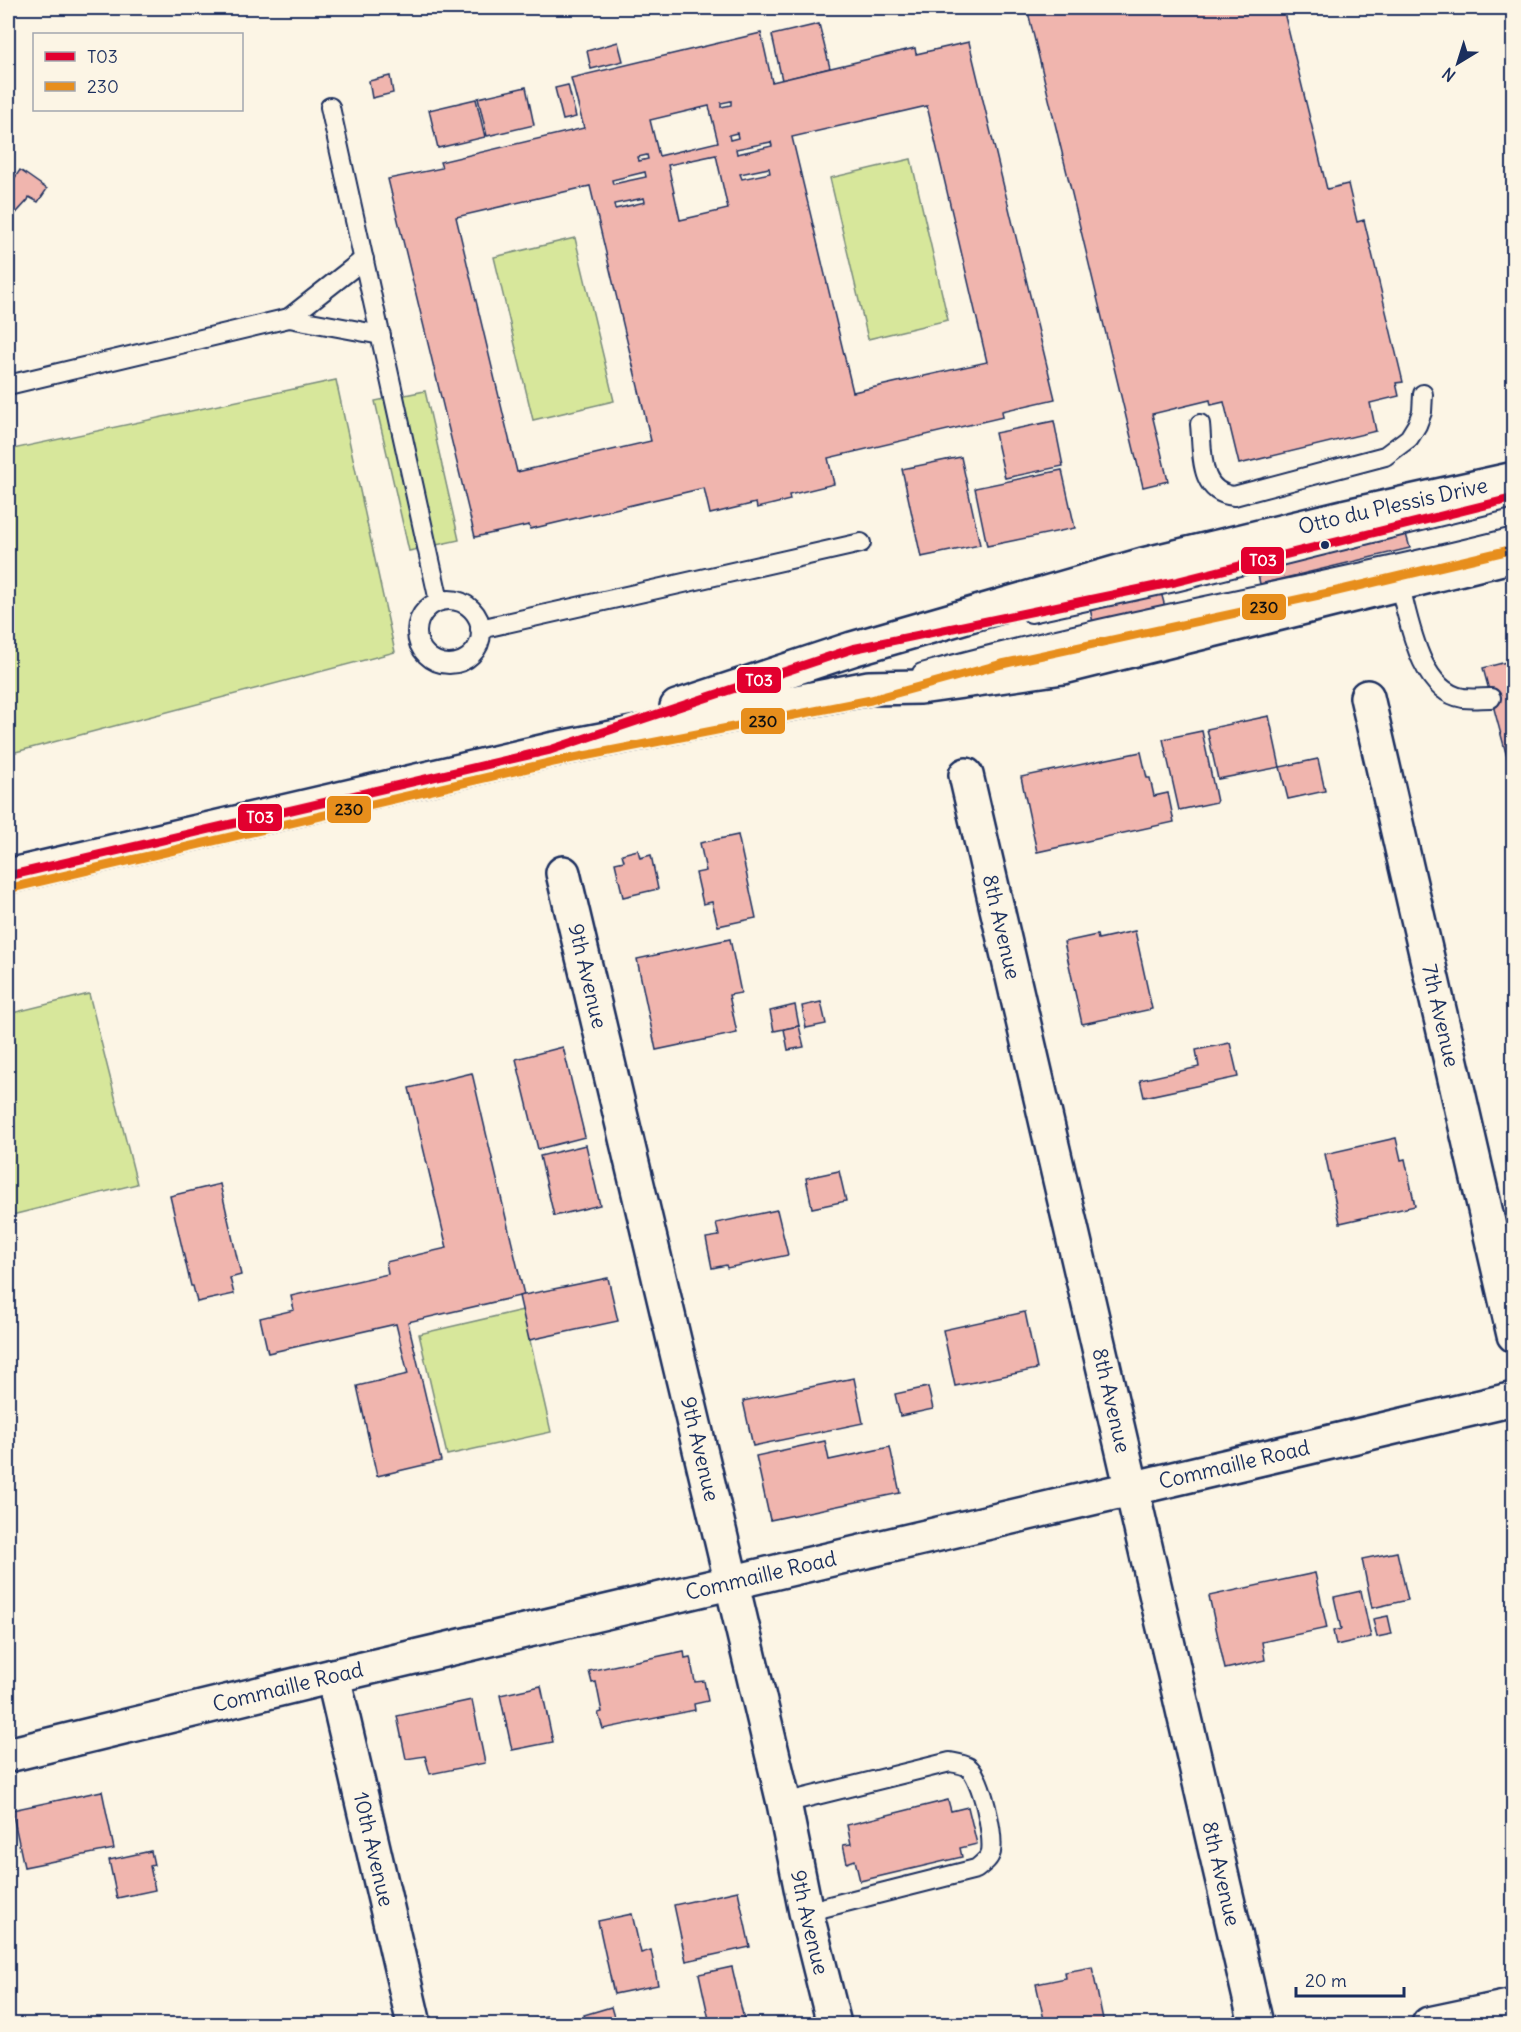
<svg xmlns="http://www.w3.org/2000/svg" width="1521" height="2032" font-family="Delius,sans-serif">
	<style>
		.green { fill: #d7e79b; stroke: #798b7c; stroke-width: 1.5 }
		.building { fill: #f0b5ae; stroke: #1b2f5e; stroke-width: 1.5; fill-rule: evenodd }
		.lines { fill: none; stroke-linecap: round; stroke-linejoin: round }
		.service-casing { stroke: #1b2f5e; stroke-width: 22 }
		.minor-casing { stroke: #1b2f5e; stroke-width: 38 }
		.primary-casing { stroke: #1b2f5e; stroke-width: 38 }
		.service { stroke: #fcf5e5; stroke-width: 18 }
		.minor { stroke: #fcf5e5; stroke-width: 33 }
		.primary { stroke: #fcf5e5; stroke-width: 33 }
		.bus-1-casing { stroke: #fcf5e5; stroke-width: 14 }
		.bus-2-casing { stroke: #fcf5e5; stroke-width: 14 }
		.bus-1 { stroke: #e2002f; stroke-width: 9 }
		.bus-2 { stroke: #e78e1c; stroke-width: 9 }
		.bus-dot { fill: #1b2f5e; stroke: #fcf5e5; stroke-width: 2 }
		.labels { text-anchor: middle; stroke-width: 4.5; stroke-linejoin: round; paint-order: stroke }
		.street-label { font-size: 21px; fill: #1b2f5e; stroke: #fcf5e5 }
		.line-badge { stroke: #fcf5e5; stroke-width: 2 }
		.badge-label { font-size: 16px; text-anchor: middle; font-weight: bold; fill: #fff }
		.pale-badge-label { font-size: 16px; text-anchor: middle; font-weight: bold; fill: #111 }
	</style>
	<rect width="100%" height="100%" fill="#fcf5e5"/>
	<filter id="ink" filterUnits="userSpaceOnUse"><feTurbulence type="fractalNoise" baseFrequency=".0167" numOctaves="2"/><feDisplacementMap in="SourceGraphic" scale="12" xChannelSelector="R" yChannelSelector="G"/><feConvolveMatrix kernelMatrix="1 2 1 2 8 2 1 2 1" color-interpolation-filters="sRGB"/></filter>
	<g filter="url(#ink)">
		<g class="green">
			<polygon points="911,159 948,320 868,339 830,178"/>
			<polygon points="575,238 614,401 533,420 494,257"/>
			<polygon points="336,380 395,652 8,754 8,450"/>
			<polygon points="425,391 459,540 409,551 375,401"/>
			<polygon points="89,994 137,1184 8,1216 8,1014"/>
			<polygon points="523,1310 551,1432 447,1455 419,1334"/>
		</g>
		<g class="building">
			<polygon points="1027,8 1283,8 1327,189 1348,184 1357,222 1364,220 1403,382 1396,383 1399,396 1370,403 1376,431 1239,464 1224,402 1211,405 1210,400 1152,414 1168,481 1143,487"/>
			<polygon points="819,24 830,68 782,80 772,35"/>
			<path d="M761 33 772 82 915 48 916 54 969 42 1055 399 1002 411 1003 417 828 458 834 484 789 495 790 500 757 508 756 503 710 514 704 488 530 529 529 525 475 537 388 179 442 168 440 162 584 128 571 78ZM731 101V105L721 107V103ZM709 106 718 142 659 156 650 120ZM927 106 987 362 853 392 792 137ZM737 133 738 138 730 140 729 135ZM771 142 772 146 737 154 736 149ZM647 155 648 159 639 161 638 157ZM716 155 728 209 680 220 668 165ZM769 168 770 173 742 179 740 174ZM645 172 646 177 613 184 612 180ZM590 186 651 441 517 472 456 217ZM644 198 645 202 615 209 614 204Z"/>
			<polygon points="618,42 623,61 591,69 587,51"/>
			<polygon points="390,76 393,93 372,98 369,81"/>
			<polygon points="568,85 576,117 563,120 555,88"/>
			<polygon points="526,87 534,125 487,136 478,98"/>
			<polygon points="476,99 485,137 438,148 429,110"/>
			<polygon points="20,170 47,189 38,202 29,197 28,200 8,222 8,179 12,182"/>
			<polygon points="1054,421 1063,466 1005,478 995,433"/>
			<polygon points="961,457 980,545 921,557 902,469"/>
			<polygon points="1062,470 1075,528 987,546 975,488"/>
			<polygon points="1406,534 1410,548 1260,584 1257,570"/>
			<polygon points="1161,592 1165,607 1093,623 1090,608"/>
			<polygon points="1514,660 1514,783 1483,668"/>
			<polygon points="1269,716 1280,767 1218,779 1207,729"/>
			<polygon points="1202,731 1217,802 1179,810 1163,739"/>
			<polygon points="1141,752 1147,778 1150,778 1154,796 1168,793 1174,822 1037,852 1021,777"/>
			<polygon points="1318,759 1325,791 1288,799 1280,767"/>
			<polygon points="738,835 756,918 718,926 712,902 703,904 696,873 706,871 700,843"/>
			<polygon points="638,850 640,858 651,855 658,889 623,897 615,863 624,861 622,854"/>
			<polygon points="1135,931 1152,1009 1082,1024 1064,942 1097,935 1098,939"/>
			<polygon points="730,939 741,993 729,995 737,1033 656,1050 637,959"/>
			<polygon points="821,1002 826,1024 806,1028 802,1006"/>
			<polygon points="795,1005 799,1026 774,1031 770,1011"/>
			<polygon points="799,1026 804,1047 788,1050 784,1029"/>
			<polygon points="1230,1043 1238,1077 1144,1097 1140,1080 1199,1067 1196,1050"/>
			<polygon points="563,1047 585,1137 538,1149 516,1059"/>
			<polygon points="472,1073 524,1295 408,1322 441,1461 377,1476 357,1386 408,1374 396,1324 268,1353 260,1318 294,1310 291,1296 388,1274 386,1262 447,1248 409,1088"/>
			<polygon points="1396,1138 1401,1160 1405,1159 1415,1206 1340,1223 1325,1154"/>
			<polygon points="586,1145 600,1205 554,1216 540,1156"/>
			<polygon points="839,1171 846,1201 812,1208 806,1178"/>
			<polygon points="220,1184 241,1275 230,1278 234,1294 197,1302 193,1286 191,1286 170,1196"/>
			<polygon points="777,1210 788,1255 727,1268 726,1265 712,1268 706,1238 719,1236 716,1223"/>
			<polygon points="608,1278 618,1321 529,1340 519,1296"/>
			<polygon points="1025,1312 1037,1369 955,1386 943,1330"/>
			<polygon points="854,1378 863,1423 753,1446 743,1401"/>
			<polygon points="928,1387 933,1409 900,1416 895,1394"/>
			<polygon points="825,1441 829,1460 890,1447 900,1493 770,1520 756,1456"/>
			<polygon points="1397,1552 1408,1600 1372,1608 1362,1559"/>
			<polygon points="1315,1573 1327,1628 1262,1642 1265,1660 1225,1669 1209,1596"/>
			<polygon points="1361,1591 1371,1637 1336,1645 1333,1631 1341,1629 1334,1597"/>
			<polygon points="1388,1616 1392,1634 1377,1637 1373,1619"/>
			<polygon points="684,1651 685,1658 690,1657 695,1682 704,1681 708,1701 694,1704 695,1710 603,1729 598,1713 602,1712 596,1682 592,1683 589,1671"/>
			<polygon points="541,1686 553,1742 512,1750 500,1695"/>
			<polygon points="472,1700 485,1763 430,1774 425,1756 406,1759 397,1716"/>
			<polygon points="102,1791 114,1849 24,1867 12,1810"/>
			<polygon points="948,1800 951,1811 968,1807 977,1844 960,1848 962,1857 860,1881 855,1860 847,1863 843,1845 851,1844 847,1825"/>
			<polygon points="151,1851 154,1865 150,1866 155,1890 117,1898 109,1860"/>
			<polygon points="738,1891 750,1947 686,1961 674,1905"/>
			<polygon points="632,1914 641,1953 651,1950 658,1985 614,1994 598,1921"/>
			<polygon points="732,1967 745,2024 710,2024 699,1974"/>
			<polygon points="1092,1967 1104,2024 1045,2024 1036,1984 1066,1978 1065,1972"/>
			<polygon points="611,2007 616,2024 587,2024 584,2015"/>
			<polygon points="547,2016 549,2024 513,2024"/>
		</g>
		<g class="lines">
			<g class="service-casing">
				<g id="service">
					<polyline points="330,107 439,601"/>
					<polyline points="364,259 289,318 381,335"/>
					<polyline points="8,385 289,318"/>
					<path d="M1200 424C1203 452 1198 493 1234 496L1385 456 1409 438 1417 425 1422 412 1423 394"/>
					<path d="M1399 583C1409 619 1419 691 1463 698 1472 699 1482 698 1491 698"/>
					<circle cx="449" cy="632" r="32"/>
					<polyline points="1031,613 1175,582 1514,498"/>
					<polyline points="480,629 861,543"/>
					<path d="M922 673C1117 619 1317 587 1514 537"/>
					<path d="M784 1803 950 1762C955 1763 963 1764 968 1767 982 1777 994 1835 991 1852 989 1860 982 1864 976 1869L806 1912"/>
				</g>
			</g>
			<g class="minor-casing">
				<g id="minor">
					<path id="s1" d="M1367 697 1514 1335"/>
					<path id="s2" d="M966 775 1256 2024"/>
					<path id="s3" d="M563 873 784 1803 806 1912 834 2024"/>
					<path id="s4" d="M333 1676 414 2024"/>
					<path id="s5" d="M8 1755 333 1676 1514 1399"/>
					<polyline points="1429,2024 1514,2006"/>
				</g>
			</g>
			<g class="primary-casing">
				<g id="primary">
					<path id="s6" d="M677 707 852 649 1143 565 1347 516 1514 479"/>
					<polyline points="8,876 550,750 869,688 920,687 1063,667 1514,555"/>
				</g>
			</g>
			<use href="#service" class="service"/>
			<use href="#minor" class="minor"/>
			<use href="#primary" class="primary"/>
			<g class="bus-1-casing">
				<polyline id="bus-1" points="8,876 550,750 852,649 1175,582 1514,498"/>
			</g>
			<g class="bus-2-casing">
				<polyline id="bus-2" points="11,888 553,762 871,700 1002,664 1333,592 1514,549"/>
			</g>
			<use href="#bus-1" class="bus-1"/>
			<use href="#bus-2" class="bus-2"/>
		</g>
	</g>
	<circle class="bus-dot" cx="1325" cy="545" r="5"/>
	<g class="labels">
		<g class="street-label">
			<text dy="7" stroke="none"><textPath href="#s6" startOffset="744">Otto du Plessis Drive</textPath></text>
			<text dy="7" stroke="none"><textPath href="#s2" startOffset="156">8th Avenue</textPath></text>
			<text dy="7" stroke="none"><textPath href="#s3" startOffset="106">9th Avenue</textPath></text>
			<text dy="7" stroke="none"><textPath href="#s1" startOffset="327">7th Avenue</textPath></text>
			<text dy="7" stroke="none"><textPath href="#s2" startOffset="642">8th Avenue</textPath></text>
			<text dy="7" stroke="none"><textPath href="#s3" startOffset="592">9th Avenue</textPath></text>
			<text dy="7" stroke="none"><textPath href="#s5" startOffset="1260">Commaille Road</textPath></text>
			<text dy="7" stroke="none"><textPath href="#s5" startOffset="774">Commaille Road</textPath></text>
			<text dy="7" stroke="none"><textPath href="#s5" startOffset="288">Commaille Road</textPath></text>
			<text dy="7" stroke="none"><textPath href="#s4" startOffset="178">10th Avenue</textPath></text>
			<text dy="7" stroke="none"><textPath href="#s2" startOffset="1128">8th Avenue</textPath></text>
			<text dy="7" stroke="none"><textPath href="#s3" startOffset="1078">9th Avenue</textPath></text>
		</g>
	</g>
	<g class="line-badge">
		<rect x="1240" y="546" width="45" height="29" rx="6" fill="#e2002f"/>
		<rect x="1241" y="593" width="46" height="28" rx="6" fill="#e78e1c"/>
		<rect x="736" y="666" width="46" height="28" rx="6" fill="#e2002f"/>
		<rect x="740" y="707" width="46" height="28" rx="6" fill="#e78e1c"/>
		<rect x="326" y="795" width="46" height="29" rx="6" fill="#e78e1c"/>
		<rect x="237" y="803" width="46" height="29" rx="6" fill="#e2002f"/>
	</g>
	<g class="badge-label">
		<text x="1263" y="566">T03</text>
		<text x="759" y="686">T03</text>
		<text x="260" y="823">T03</text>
	</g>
	<g class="pale-badge-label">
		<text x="1264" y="613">230</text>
		<text x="763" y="727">230</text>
		<text x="349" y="815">230</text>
	</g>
	<rect width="1521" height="2032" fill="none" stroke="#fcf5e5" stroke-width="30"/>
	<rect x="15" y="15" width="1491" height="2002" fill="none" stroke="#1b2f5e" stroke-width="2" filter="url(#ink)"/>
	<rect x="33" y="33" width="210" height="78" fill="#fcf5e5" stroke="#a2a6af" stroke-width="1.5"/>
	<rect x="45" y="52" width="30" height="9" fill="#e2002f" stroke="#a2a6af" stroke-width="1.5"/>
	<text x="87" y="63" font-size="18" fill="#1b2f5e">T03</text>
	<rect x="45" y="82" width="30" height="9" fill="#e78e1c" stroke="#a2a6af" stroke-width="1.5"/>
	<text x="87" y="93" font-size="18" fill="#1b2f5e">230</text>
	<g transform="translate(1458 63) rotate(218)" stroke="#fcf5e5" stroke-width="4.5" paint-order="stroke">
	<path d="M0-4.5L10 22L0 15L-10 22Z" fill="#1b2f5e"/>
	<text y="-9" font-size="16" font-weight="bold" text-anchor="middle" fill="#1b2f5e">N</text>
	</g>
	<path d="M1296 1987v9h108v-9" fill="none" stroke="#1b2f5e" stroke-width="3"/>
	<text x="1305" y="1987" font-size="18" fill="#1b2f5e" stroke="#fcf5e5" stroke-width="4.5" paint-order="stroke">20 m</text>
</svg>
